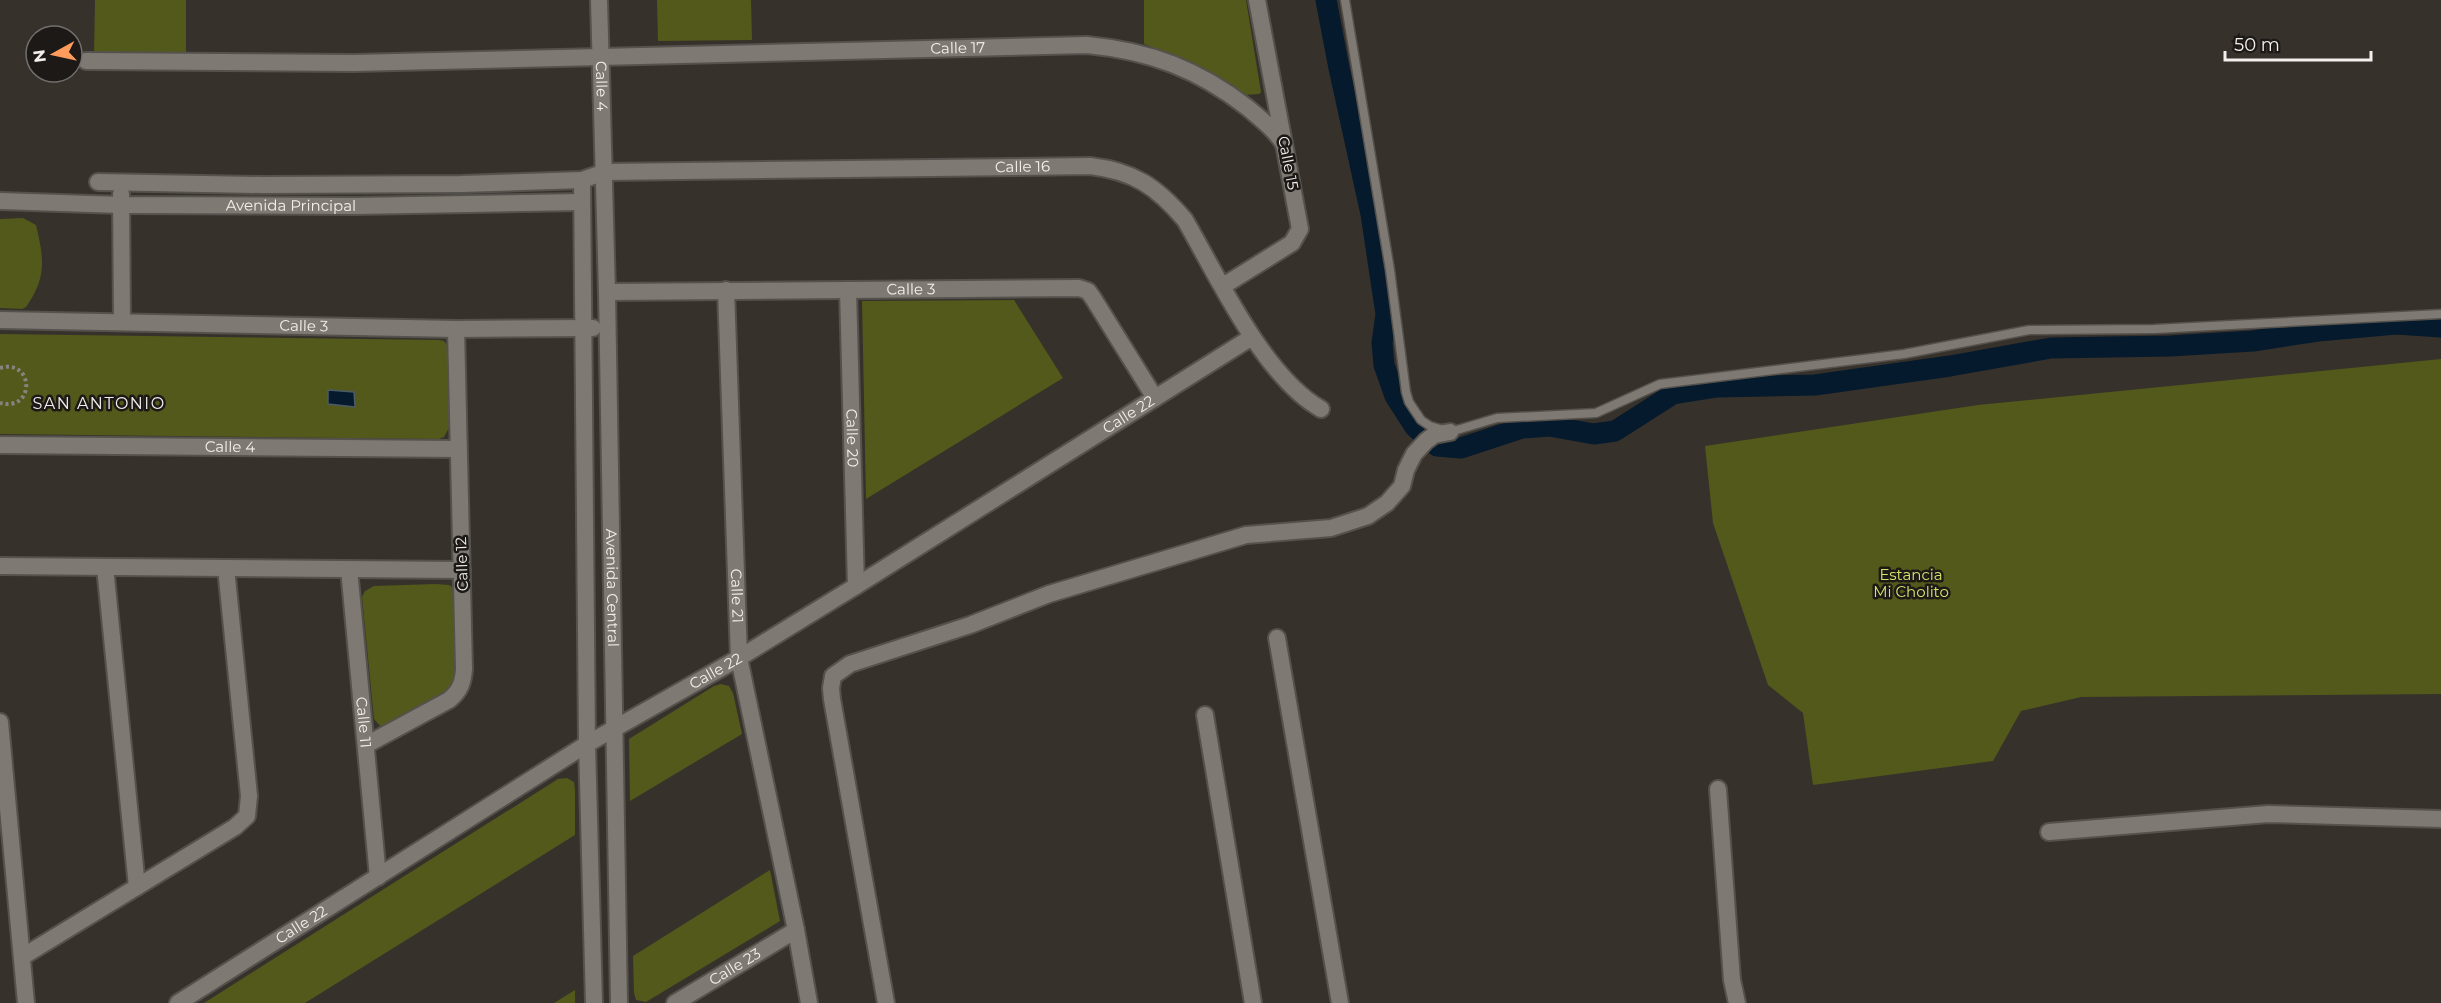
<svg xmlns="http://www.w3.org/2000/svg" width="2441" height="1003" font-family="Montserrat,sans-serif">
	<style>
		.green { fill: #52591a }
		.water { fill: #051a2c; stroke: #4c5a66; stroke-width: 1.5 }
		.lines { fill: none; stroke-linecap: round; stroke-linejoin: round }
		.canal { stroke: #051a2c; stroke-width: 21 }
		.lane-casing { stroke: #55514c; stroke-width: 11 }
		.street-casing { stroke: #55514c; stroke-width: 20 }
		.path { stroke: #89837f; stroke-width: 4; stroke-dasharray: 3 3; stroke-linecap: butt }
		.lane { stroke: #7f7973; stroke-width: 8 }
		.street { stroke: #7f7973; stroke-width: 16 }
		.labels { text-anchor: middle; stroke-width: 5; stroke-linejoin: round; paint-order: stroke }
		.street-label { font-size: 15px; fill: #f3efec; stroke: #1c1917 }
		.park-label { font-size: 15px; fill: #d5e36d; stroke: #1c1917 }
		.neighbourhood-label { font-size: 16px; letter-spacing: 1.5px; fill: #f3efec; stroke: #1c1917 }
	</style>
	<rect width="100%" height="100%" fill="#37312c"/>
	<g class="green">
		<polygon points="95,0 186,0 186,52 94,53"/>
		<polygon points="657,0 751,0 752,40 658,41"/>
		<polygon points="1144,0 1246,0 1261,92 1259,94 1244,95 1191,62 1144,44"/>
		<path d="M23 218 36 225C44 259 47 277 26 307L22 309 0 308V219Z"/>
		<polygon points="1014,300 1063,378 866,499 862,301"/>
		<polygon points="0,334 439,340 444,341 448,347 449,428 444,437 439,439 0,434"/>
		<polygon points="2441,359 2441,694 2081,697 2021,711 1993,761 1813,785 1803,713 1768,685 1713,523 1705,446 1978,405"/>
		<polygon points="436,584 449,585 455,589 459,678 454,689 382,728 374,719 362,597 365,591 374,586"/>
		<polygon points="721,684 729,686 733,693 742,734 630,801 629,739 714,686"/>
		<polygon points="567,778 574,782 575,790 575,835 305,1003 204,1003 558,779"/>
		<polygon points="770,870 780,921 646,1002 636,1000 634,993 633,956"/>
		<polygon points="575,990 575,1003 554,1003"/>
	</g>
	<polygon class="water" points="328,390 354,392 355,407 328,404"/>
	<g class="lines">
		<polyline class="canal" points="1326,0 1339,68 1371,214 1386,314 1382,343 1384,365 1395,396 1415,427 1437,446 1461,448 1522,428 1549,426 1594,434 1615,431 1673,394 1717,387 1815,385 1950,366 2051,348 2170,346 2253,341 2318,331 2396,324 2441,327"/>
		<g class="lane-casing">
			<polyline id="lane" points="1345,0 1390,270 1406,392 1409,402 1421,420 1430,426 1450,432 1497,418 1596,413 1660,384 1904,354 2029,330 2154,329 2441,314"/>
		</g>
		<g class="street-casing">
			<g id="street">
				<path id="s1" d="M599 0 607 292 619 1003"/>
				<path id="s2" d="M86 61 354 63 1087 45C1150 51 1198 69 1248 108 1262 120 1274 129 1284 144"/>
				<polyline points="582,180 587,744 594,1003"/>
				<path id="s3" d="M98 182 261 185 461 184 582 180 605 172 1090 166C1134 171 1157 187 1185 220 1218 277 1264 377 1321 409"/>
				<polyline points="121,194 122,322"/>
				<path id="s4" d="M0 201 121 205 355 206 582 202"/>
				<polyline points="1223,286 1292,243 1300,229 1257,0"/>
				<path id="s5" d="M726 290 739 658 796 930 809 1003"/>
				<path id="s6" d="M848 290 856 586"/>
				<path id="s7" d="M607 292 1079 288 1088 291 1093 298 1155 398"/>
				<path id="s8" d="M0 320 456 329 593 328"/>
				<path id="s9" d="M0 445 458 449"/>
				<polyline points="0,566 462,570"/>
				<polyline points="105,567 137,887"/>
				<path id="s10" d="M349 569 378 877"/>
				<polyline points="1277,638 1340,1003"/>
				<polyline points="1205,715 1253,1003"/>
				<polyline points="0,722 26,1003"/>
				<path d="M366 745 449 700C460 691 463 683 464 669L456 329"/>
				<polyline points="1718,789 1732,980 1737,1003"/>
				<polyline points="2049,832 2268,814 2441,819"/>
				<polyline points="22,957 235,827 247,816 249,796 226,568"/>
				<path id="s11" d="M178 1003 587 744 739 658 856 586 1252 337"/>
				<path id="s12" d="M675 1003 796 930"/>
				<polyline points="886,1003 832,699 831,688 833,676 850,664 970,625 1049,594 1246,535 1331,528 1368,516 1387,503 1402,486 1406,470 1414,454 1426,441 1434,435 1450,432"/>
			</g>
		</g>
		<path class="path" d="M0 368C34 358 36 412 0 403"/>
		<use href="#lane" class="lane"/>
		<use href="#street" class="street"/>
	</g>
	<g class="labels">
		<g class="street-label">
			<text dy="5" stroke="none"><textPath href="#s2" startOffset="872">Calle 17</textPath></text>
			<text dy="5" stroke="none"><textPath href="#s1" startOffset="86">Calle 4</textPath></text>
			<text transform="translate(1288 163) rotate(79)" y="5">Calle 15</text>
			<text dy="5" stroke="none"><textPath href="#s3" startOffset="926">Calle 16</textPath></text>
			<text dy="5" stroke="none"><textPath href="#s4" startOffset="291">Avenida Principal</textPath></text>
			<text dy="5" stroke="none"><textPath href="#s7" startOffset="304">Calle 3</textPath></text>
			<text dy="5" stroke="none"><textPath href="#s8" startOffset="304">Calle 3</textPath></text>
			<text dy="5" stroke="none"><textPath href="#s11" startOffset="1118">Calle 22</textPath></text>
			<text dy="5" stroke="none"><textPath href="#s6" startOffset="148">Calle 20</textPath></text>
			<text dy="5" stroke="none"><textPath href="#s9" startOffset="230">Calle 4</textPath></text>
			<text transform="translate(462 564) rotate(-92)" y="5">Calle 12</text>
			<text dy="5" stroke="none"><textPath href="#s1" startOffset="588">Avenida Central</textPath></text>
			<text dy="5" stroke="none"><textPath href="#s5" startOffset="306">Calle 21</textPath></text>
			<text dy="5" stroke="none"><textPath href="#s11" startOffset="632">Calle 22</textPath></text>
			<text dy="5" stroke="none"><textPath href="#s10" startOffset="154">Calle 11</textPath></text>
			<text dy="5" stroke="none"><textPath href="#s11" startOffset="146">Calle 22</textPath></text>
			<text dy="5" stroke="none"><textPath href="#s12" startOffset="70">Calle 23</textPath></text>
		</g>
		<g class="park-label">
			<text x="1911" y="580">Estancia<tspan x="1911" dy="17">Mi Cholito</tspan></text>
		</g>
		<g class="neighbourhood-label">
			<text x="99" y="409">SAN ANTONIO</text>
		</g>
	</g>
	<g transform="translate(54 54) rotate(262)"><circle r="28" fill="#1c1917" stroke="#726f6c" stroke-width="1.5"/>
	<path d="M0-4.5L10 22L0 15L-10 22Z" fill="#ff9b5b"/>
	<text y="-9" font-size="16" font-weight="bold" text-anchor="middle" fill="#f3efec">N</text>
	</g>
	<path d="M2225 51v9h146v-9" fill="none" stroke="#f3efec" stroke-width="3"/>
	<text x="2234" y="51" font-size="18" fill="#f3efec" stroke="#1c1917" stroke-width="4.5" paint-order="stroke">50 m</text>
</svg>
